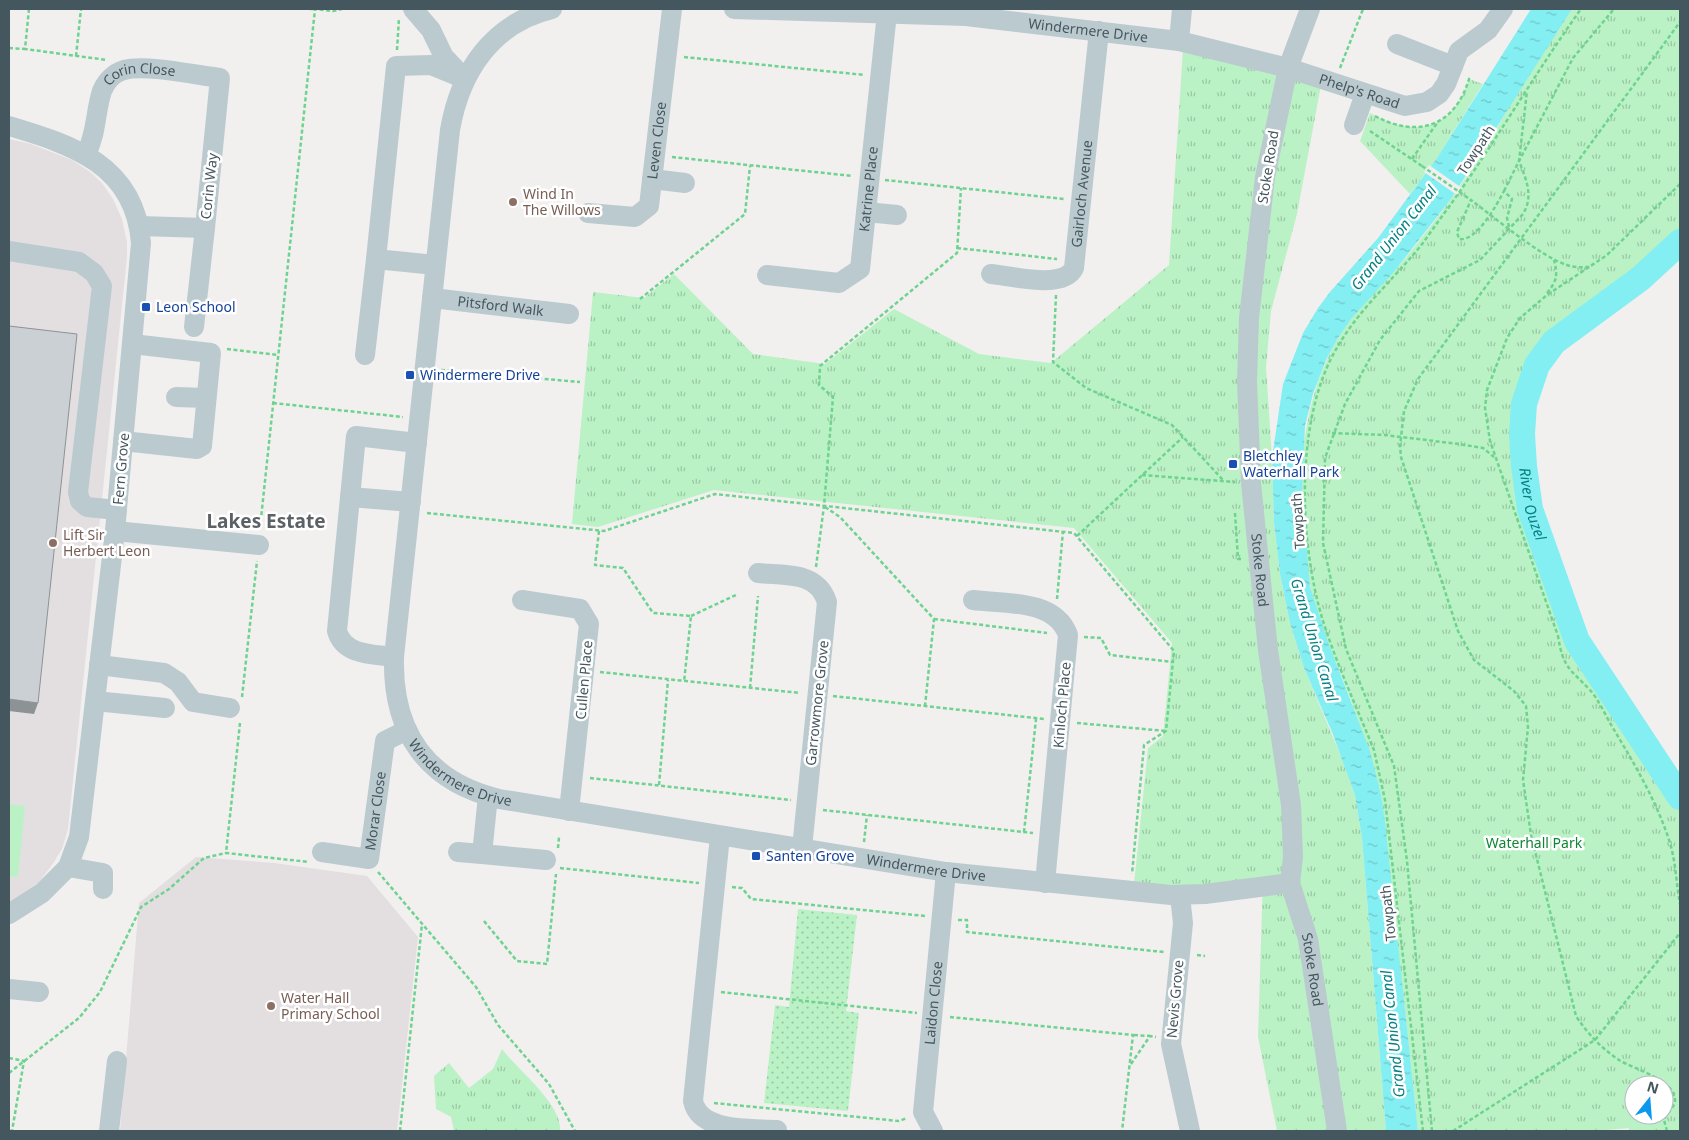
<svg xmlns="http://www.w3.org/2000/svg" width="1689" height="1140" font-family="'Noto Sans',sans-serif">
	<style>
		.education { fill: #e3dfe1 }
		.grass { fill: url(#grass-dots) }
		.park { fill: url(#park-tufts); fill-rule: evenodd }
		.pitch { fill: #baf2c5 }
		.water { fill: url(#water-ripples) }
		.pier { fill: #f2efef }
		.lines { fill: none; stroke-linecap: round; stroke-linejoin: round }
		.river { stroke: #84eff2; stroke-width: 26 }
		.path { stroke: #6fd390; stroke-width: 2.5; stroke-dasharray: 4 2.5; stroke-linecap: butt }
		.minor { stroke: #bbcacf; stroke-width: 20 }
		.path-bridge { stroke: #6fd390; stroke-width: 2.5; stroke-dasharray: 4 2.5; stroke-linecap: butt }
		.shaded-wall { fill: #8d9294 }
		.building { fill: #cad0d4; stroke: #8d9294 }
		.education-dot { fill: #8d6e63; stroke: #fff; stroke-width: 2 }
		.transit-dot { fill: #1a4fb4; stroke: #fff; stroke-width: 2 }
		.labels { text-anchor: middle; stroke-width: 5; stroke-linejoin: round; paint-order: stroke }
		.street-label { font-size: 14px; fill: #45575e; stroke: #fff }
		.education-label { font-size: 14px; fill: #785e54; stroke: #fff; text-anchor: start }
		.transit-label { font-size: 14px; fill: #164399; stroke: #fff; text-anchor: start }
		.park-label { font-size: 14px; fill: #108535; stroke: #fff }
		.water-label { font-size: 15px; font-style: italic; fill: #068083; stroke: #fff }
		.district-label { font-size: 19px; font-weight: bold; fill: #5b6164; stroke: #fff }
	</style>
	<defs>
		<pattern id="grass-dots" width="8" height="8" patternUnits="userSpaceOnUse" patternTransform="scale(1.25)"><rect width="8" height="8" fill="#baf2c5"/><path d="M2 2h.1M6 6h.1" fill="none" stroke="#99c7a3" stroke-width="1.8" stroke-linecap="round"/></pattern>
		<pattern id="park-tufts" width="24" height="20" patternUnits="userSpaceOnUse" patternTransform="scale(1.25)"><rect width="24" height="20" fill="#baf2c5"/><path d="M3 7l-1-3M5 7V3M7 7l1-3M15 17l-1-3M17 17v-4M19 17l1-3" fill="none" stroke="#99c7a3"/></pattern>
		<pattern id="water-ripples" width="26" height="14" patternUnits="userSpaceOnUse" patternTransform="scale(1.25)"><rect width="26" height="14" fill="#84eff2"/><path d="M2 4q2-2 4 0t4 0M15 11q2-2 4 0t4 0" fill="none" stroke="#6ec4c7"/></pattern>
	</defs>
	<rect width="100%" height="100%" fill="#f2efef"/>
	<g class="education">
		<polygon points="9,139 31,144 72,160 90,172 102,183 113,199 122,219 127,242 127,257 68,829 62,849 52,865 39,882 18,900 9,904"/>
		<polygon points="196,857 274,863 367,876 418,937 397,1131 120,1131 139,903"/>
	</g>
	<polygon class="grass" points="798,909 857,915 846,1011 859,1013 848,1111 764,1103 775,1005 789,1007"/>
	<g class="park">
		<path d="M1572 9H1680V242L1641 278 1554 342 1537 365 1524 404 1522 434 1524 466 1530 509 1577 641 1680 797V1131H1629V1128L1596 1131H1418L1381 794C1370 754 1357 715 1342 677 1330 647 1315 616 1310 585 1295 496 1295 398 1349 321 1361 305 1377 291 1391 275 1412 251 1432 225 1451 199 1495 138 1528 69 1572 9ZM1634 1085H1664V1115H1634Z"/>
		<polygon points="1183,49 1321,85 1297,214 1271,311 1266,367 1272,458 1274,523 1280,574 1290,623 1304,668 1343,761 1355,795 1362,838 1386,1131 1277,1131 1258,1037 1263,877 1195,886 1134,884 1148,748 1163,736 1172,643 1074,528 714,490 598,527 572,524 593,292 644,298 674,274 753,354 825,364 894,309 979,354 1051,363 1169,265"/>
		<path d="M1469 79 1483 84 1437 158 1410 194 1360 141 1370 113C1416 138 1452 131 1469 79Z"/>
		<path d="M502 1049C518 1070 563 1105 560 1131H454L451 1117 436 1109 434 1076 449 1063 469 1088 493 1069Z"/>
	</g>
	<polygon class="pitch" points="9,804 25,806 18,877 9,876"/>
	<polygon class="water" points="1531,9 1572,9 1451,199 1393,273 1351,319 1338,338 1326,360 1313,394 1305,426 1302,493 1310,587 1328,642 1370,751 1381,794 1385,822 1418,1131 1386,1131 1362,838 1355,795 1332,732 1304,668 1290,623 1280,574 1274,523 1272,458 1283,384 1303,333 1318,308 1330,292 1378,238 1437,158"/>
	<polygon class="pier" points="1429,165 1462,188 1457,195 1424,172"/>
	<g class="lines">
		<path class="river" id="s1" d="M1680 242 1641 278 1554 342 1537 365 1524 404 1522 434 1524 466 1530 509 1577 641 1680 797"/>
		<g class="path">
			<polyline points="29,9 25,49 107,60"/>
			<polyline points="310,9 315,9"/>
			<polyline points="9,48 25,49"/>
			<polyline points="397,50 399,18"/>
			<polyline points="76,56 81,9"/>
			<polyline points="684,57 865,75"/>
			<polyline points="1340,68 1363,9"/>
			<path d="M1375 116C1418 139 1455 126 1469 79L1466 78"/>
			<polyline points="1370,131 1422,166"/>
			<polyline points="672,157 853,176"/>
			<polyline points="1412,159 1437,123"/>
			<polyline points="885,180 1064,199"/>
			<path d="M1680 184 1607 255 1547 295 1520 318 1507 338 1487 390 1485 408 1490 441 1558 636C1563 668 1570 669 1590 690 1598 699 1604 712 1610 723 1632 760 1657 801 1670 843 1676 863 1676 883 1680 904"/>
			<polyline points="1504,191 1519,161 1527,91"/>
			<path d="M1509 227 1507 218 1512 199 1504 191C1497 204 1477 242 1459 239L1457 232 1471 200C1494 217 1541 257 1567 265 1575 268 1582 267 1590 267"/>
			<polyline points="957,248 1057,259"/>
			<path d="M1547 293C1557 281 1558 275 1554 260"/>
			<polyline points="1056,295 1053,362 1086,388 1172,425 1223,480"/>
			<polyline points="640,299 745,214 750,166"/>
			<polyline points="227,349 278,355"/>
			<polyline points="441,370 580,382"/>
			<polyline points="273,403 403,417"/>
			<polyline points="1332,433 1385,435 1459,444 1483,448 1494,457"/>
			<polyline points="1142,475 1235,482"/>
			<polyline points="825,507 840,517 934,619 925,706"/>
			<polyline points="427,513 604,531 715,494 1074,533 1174,651 1166,731 1144,745 1132,874"/>
			<polyline points="1235,513 1238,559 1241,559"/>
			<polyline points="260,528 315,9 333,11 342,9"/>
			<polyline points="599,531 595,565 623,568 653,613 691,616 684,682"/>
			<polyline points="1077,536 1183,437"/>
			<polyline points="816,567 824,506 833,397 819,385 820,366 957,253 961,188"/>
			<polyline points="1057,599 1063,531"/>
			<polyline points="691,616 738,594"/>
			<polyline points="934,619 1047,633"/>
			<polyline points="1084,637 1101,638 1110,655 1173,662"/>
			<polyline points="600,672 800,693"/>
			<polyline points="750,688 758,596"/>
			<polyline points="833,696 1044,719"/>
			<polyline points="242,697 257,561"/>
			<polyline points="240,723 226,853 309,862"/>
			<polyline points="1077,723 1166,731"/>
			<polyline points="590,778 791,800"/>
			<polyline points="659,785 668,680"/>
			<polyline points="823,810 1033,833"/>
			<polyline points="1024,832 1036,719"/>
			<polyline points="864,842 867,815"/>
			<polyline points="558,848 559,837"/>
			<polyline points="560,868 699,883"/>
			<polyline points="378,872 476,987 498,1025 549,1084 575,1131"/>
			<polyline points="732,887 742,888 751,899 925,916"/>
			<polyline points="958,920 967,920 967,932 1164,952"/>
			<polyline points="484,921 517,961 547,964 556,874"/>
			<polyline points="1197,955 1205,956"/>
			<polyline points="721,992 917,1013"/>
			<polyline points="950,1017 1133,1035 1122,1131"/>
			<polyline points="1134,1035 1150,1036"/>
			<polyline points="9,1058 24,1061 12,1131 9,1131"/>
			<polyline points="1131,1064 1150,1036 1156,1037"/>
			<polyline points="9,1073 79,1018 100,992 141,907 169,889 204,858 226,853"/>
			<polyline points="714,1103 899,1121 907,1118"/>
			<polyline points="400,1131 422,924"/>
			<path d="M1423 1131 1385 800 1374 750C1357 708 1337 665 1323 621 1299 543 1294 418 1338 346 1357 313 1388 284 1413 255 1424 243 1433 228 1443 215 1492 148 1533 76 1581 9"/>
			<path d="M1432 1131 1407 861 1394 766 1346 649 1323 543 1325 458 1345 404 1380 340 1419 291 1480 260 1523 214C1534 196 1526 179 1519 161L1573 58 1614 9"/>
			<polyline points="1453,1131 1595,1040 1680,933"/>
			<path d="M1667 1131 1664 1120C1666 1113 1675 1108 1675 1100 1674 1079 1633 1069 1619 1060 1601 1048 1587 1033 1576 1016L1531 835 1523 780 1528 727 1526 706 1514 691 1474 660 1458 631 1401 457 1400 446 1404 411 1418 379 1680 22"/>
		</g>
		<g class="minor">
			<polyline points="413,9 431,30 444,57 465,79 431,65 396,66 376,259 435,265"/>
			<path id="s2" d="M552 9C492 23 460 72 450 130L394 657C392 731 425 781 499 799L946 872 1171 895 1205 894 1290 883"/>
			<path id="s3" d="M734 9 966 16 1179 41 1288 68 1405 106 1427 102 1439 94 1446 84 1459 51 1488 30 1503 9"/>
			<path id="s4" d="M1310 9 1288 68 1265 177 1249 318 1247 381 1251 483 1268 650 1291 805 1293 857 1290 883 1308 939 1337 1131"/>
			<polyline points="1179,41 1182,9"/>
			<polyline points="1397,44 1453,66"/>
			<polyline points="1354,125 1365,94"/>
			<path d="M9 126C73 145 135 165 141 243L115 531 79 837 68 867 42 893 9 914"/>
			<path id="s5" d="M86 154C97 133 95 112 102 91 106 81 114 73 124 70 146 64 195 75 220 78L205 228 139 226"/>
			<polyline points="652,179 685,183"/>
			<polyline points="866,212 897,215"/>
			<path id="s6" d="M588 213 635 217 649 206 672 9"/>
			<polyline points="9,251 79,262 94,273 102,286 78,492 80,501 87,507 117,510"/>
			<path id="s7" d="M991 274C1012 276 1063 290 1074 268L1099 31"/>
			<path id="s8" d="M767 275 839 283 860 269 887 13"/>
			<path id="s9" d="M432 298 569 314"/>
			<polyline points="194,327 205,228"/>
			<polyline points="365,355 376,259"/>
			<polyline points="176,397 206,398"/>
			<polyline points="123,441 197,449 202,446 211,353 132,344"/>
			<polyline points="350,497 411,502"/>
			<polyline points="115,531 259,545"/>
			<path d="M758 573C786 576 817 571 827 602L802 848"/>
			<polyline points="522,600 580,609 589,624 569,811"/>
			<path d="M973 600C1005 604 1055 599 1068 635L1045 883"/>
			<path d="M394 657C374 654 344 656 337 631L356 436 417 443"/>
			<polyline points="99,665 164,673 178,682 193,702 230,708"/>
			<polyline points="95,701 165,708"/>
			<polyline points="488,796 482,854 546,860"/>
			<path d="M720 836 693 1101C700 1133 751 1128 777 1130"/>
			<path id="s10" d="M322 852 369 859 385 741 407 730"/>
			<polyline points="458,852 482,854"/>
			<polyline points="68,867 103,873 103,889"/>
			<polyline points="1180,896 1183,923 1171,1044 1190,1131"/>
			<polyline points="9,989 39,992"/>
			<polyline points="109,1131 117,1061"/>
			<path id="s11" d="M933 1131 923 1112 946 872"/>
		</g>
		<polyline class="path-bridge" points="1422,166 1471,200"/>
	</g>
	<polygon class="shaded-wall" points="9,699 38,703 34,714 9,711"/>
	<polygon class="building" points="9,326 77,334 38,703 9,699"/>
	<g class="education-dot">
		<circle cx="513" cy="202" r="5"/>
		<circle cx="53" cy="543" r="5"/>
		<circle cx="271" cy="1006" r="5"/>
	</g>
	<g class="transit-dot">
		<rect x="141" y="302" width="10" height="10" rx="2.5"/>
		<rect x="405" y="370" width="10" height="10" rx="2.5"/>
		<rect x="1228" y="459" width="10" height="10" rx="2.5"/>
		<rect x="751" y="851" width="10" height="10" rx="2.5"/>
	</g>
	<g class="labels">
		<g class="street-label">
			<text dy="5" stroke="none"><textPath href="#s3" startOffset="355">Windermere Drive</textPath></text>
			<text dy="5" stroke="none"><textPath href="#s5" startOffset="111">Corin Close</textPath></text>
			<text dy="5" stroke="none"><textPath href="#s3" startOffset="634">Phelp's Road</textPath></text>
			<text dy="5" stroke="none"><textPath href="#s6" startOffset="131">Leven Close</textPath></text>
			<text transform="translate(1476 150) rotate(-57)" y="5">Towpath</text>
			<text transform="translate(1268 167) rotate(-81)" y="5">Stoke Road</text>
			<text transform="translate(209 186) rotate(-84)" y="5">Corin Way</text>
			<text dy="5" stroke="none"><textPath href="#s8" startOffset="178">Katrine Place</textPath></text>
			<text dy="5" stroke="none"><textPath href="#s7" startOffset="162">Gairloch Avenue</textPath></text>
			<text dy="5" stroke="none"><textPath href="#s9" startOffset="69">Pitsford Walk</textPath></text>
			<text transform="translate(121 469) rotate(-85)" y="5">Fern Grove</text>
			<text transform="translate(1298 521) rotate(-94)" y="5">Towpath</text>
			<text dy="5" stroke="none"><textPath href="#s4" startOffset="569">Stoke Road</textPath></text>
			<text transform="translate(584 680) rotate(-85)" y="5">Cullen Place</text>
			<text transform="translate(817 703) rotate(-84)" y="5">Garrowmore Grove</text>
			<text transform="translate(1062 705) rotate(-85)" y="5">Kinloch Place</text>
			<text dy="5" stroke="none"><textPath href="#s2" startOffset="845">Windermere Drive</textPath></text>
			<text dy="5" stroke="none"><textPath href="#s10" startOffset="96">Morar Close</textPath></text>
			<text dy="5" stroke="none"><textPath href="#s2" startOffset="1325">Windermere Drive</textPath></text>
			<text transform="translate(1388 913) rotate(-96)" y="5">Towpath</text>
			<text dy="5" stroke="none"><textPath href="#s4" startOffset="974">Stoke Road</textPath></text>
			<text transform="translate(1175 999) rotate(-85)" y="5">Nevis Grove</text>
			<text dy="5" stroke="none"><textPath href="#s11" startOffset="131">Laidon Close</textPath></text>
		</g>
		<g class="education-label">
			<text x="523" y="199">Wind In<tspan x="523" dy="16">The Willows</tspan></text>
			<text x="63" y="540">Lift Sir<tspan x="63" dy="16">Herbert Leon</tspan></text>
			<text x="281" y="1003">Water Hall<tspan x="281" dy="16">Primary School</tspan></text>
		</g>
		<g class="transit-label">
			<text x="156" y="312">Leon School</text>
			<text x="420" y="380">Windermere Drive</text>
			<text x="1243" y="461">Bletchley<tspan x="1243" dy="16">Waterhall Park</tspan></text>
			<text x="766" y="861">Santen Grove</text>
		</g>
		<g class="park-label">
			<text x="1534" y="848">Waterhall Park</text>
		</g>
		<g class="water-label">
			<text transform="translate(1394 238) rotate(-52)" y="5">Grand Union Canal</text>
			<text dy="5" stroke="none"><textPath href="#s1" startOffset="332">River Ouzel</textPath></text>
			<text transform="translate(1314 640) rotate(73)" y="5">Grand Union Canal</text>
			<text transform="translate(1393 1034) rotate(-96)" y="5">Grand Union Canal</text>
		</g>
		<g class="district-label">
			<text x="266" y="528">Lakes Estate</text>
		</g>
	</g>
	<rect width="1689" height="1140" fill="none" stroke="#45575e" stroke-width="20"/>
	<g transform="translate(1649 1100) rotate(17)"><circle r="24" fill="#ffffff" stroke="#b5bcbf"/>
	<path d="M0-4L9 19L0 12L-9 19Z" fill="#0c98ef"/>
	<text y="-8" font-size="14" font-weight="bold" text-anchor="middle" fill="#45575e">N</text>
	</g>
</svg>
